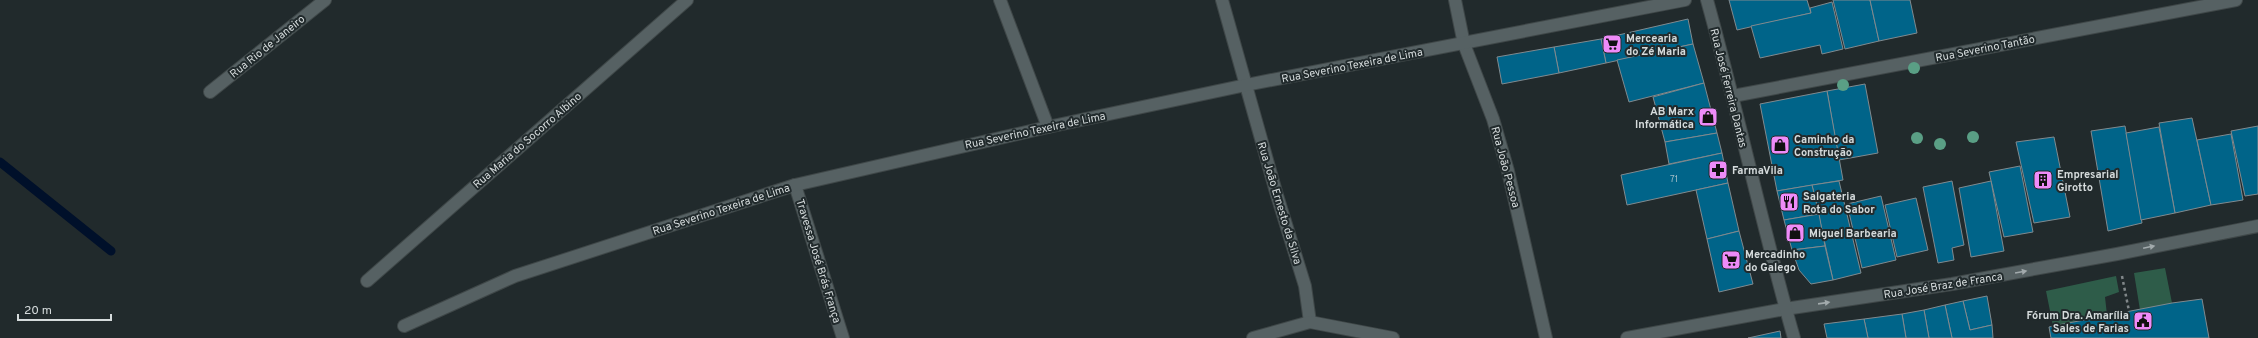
<svg xmlns="http://www.w3.org/2000/svg" width="2258" height="338" font-family="Overpass,sans-serif">
	<style>
		.green { fill: #2e5c49 }
		.lines { fill: none; stroke-linecap: round; stroke-linejoin: round }
		.stream { stroke: #00102a; stroke-width: 9 }
		.building { fill: #006489; stroke: #808a8f }
		.street-casing { stroke: #3f4748; stroke-width: 14 }
		.secondary-casing { stroke: #3f4748; stroke-width: 14 }
		.path { stroke: #808789; stroke-width: 2.5; stroke-dasharray: 3 3; stroke-linecap: butt }
		.street { stroke: #566163; stroke-width: 12 }
		.secondary { stroke: #566163; stroke-width: 12 }
		.tree { fill: #5a9f85 }
		.oneway { fill: #a2aaac }
		.labels { text-anchor: middle; stroke-width: 4; stroke-linejoin: round; paint-order: stroke }
		.number-label { font-size: 9px; fill: #a0bdc7 }
		.poi-label { font-size: 11px; font-weight: bold; fill: #d5dbdc; stroke: #212a2c; text-anchor: start }
		.street-label { font-size: 11px; fill: #d5dbdc; stroke: #212a2c }
	</style>
	<rect width="100%" height="100%" fill="#212a2c"/>
	<g class="green">
		<polygon points="2165,268 2172,303 2140,310 2134,273"/>
		<polygon points="2116,276 2119,292 2105,297 2107,315 2053,326 2046,291"/>
	</g>
	<g class="lines">
		<polyline class="stream" points="0,162 111,251"/>
	</g>
	<g class="building">
		<polygon points="1729,0 1807,0 1811,13 1737,30"/>
		<polygon points="1833,0 1870,0 1879,41 1845,49"/>
		<polygon points="1870,0 1910,0 1917,33 1879,41"/>
		<polygon points="1832,2 1843,49 1822,54 1820,45 1760,58 1751,26 1811,13 1810,8"/>
		<polygon points="1688,19 1693,44 1606,63 1601,39"/>
		<polygon points="1601,39 1606,63 1559,73 1554,47"/>
		<polygon points="1693,44 1704,83 1629,102 1617,60"/>
		<polygon points="1554,47 1559,73 1502,84 1497,57"/>
		<polygon points="1704,83 1717,133 1665,142 1653,97"/>
		<polygon points="1865,84 1878,153 1839,160 1827,91"/>
		<polygon points="1827,91 1843,180 1777,191 1760,104"/>
		<polygon points="2192,118 2211,205 2175,213 2159,123"/>
		<polygon points="2125,126 2142,223 2108,231 2091,131"/>
		<polygon points="2258,126 2258,194 2245,196 2231,131"/>
		<polygon points="2159,127 2175,213 2141,220 2126,133"/>
		<polygon points="1717,133 1722,153 1669,164 1665,142"/>
		<polygon points="2231,134 2243,200 2211,205 2197,140"/>
		<polygon points="2054,137 2070,217 2034,223 2016,142"/>
		<polygon points="1722,153 1728,183 1627,205 1621,175"/>
		<polygon points="2020,166 2033,232 2004,237 1989,172"/>
		<polygon points="1839,181 1861,273 1833,280 1812,185"/>
		<polygon points="1952,181 1964,245 1952,248 1954,260 1938,263 1923,187"/>
		<polygon points="1991,181 2004,251 1971,257 1959,188"/>
		<polygon points="1728,183 1739,231 1707,239 1696,190"/>
		<polygon points="1812,185 1819,214 1784,220 1777,191"/>
		<polygon points="1881,196 1896,260 1862,268 1847,204"/>
		<polygon points="1916,198 1928,250 1897,257 1885,205"/>
		<polygon points="1819,214 1825,246 1792,250 1784,220"/>
		<polygon points="1739,231 1753,284 1719,292 1707,239"/>
		<polygon points="1825,246 1833,280 1811,284 1799,270 1792,250"/>
		<polygon points="1987,296 1992,325 1970,330 1963,301"/>
		<polygon points="2202,299 2209,338 2051,338 2049,327 2053,326 2172,303"/>
		<polygon points="1963,301 1970,330 1992,325 1993,338 1952,338 1945,305"/>
		<polygon points="1945,305 1952,338 1929,338 1924,310"/>
		<polygon points="1924,310 1929,338 1906,338 1902,314"/>
		<polygon points="1902,314 1906,338 1868,338 1864,319"/>
		<polygon points="1864,319 1868,338 1827,338 1824,324"/>
		<polygon points="1780,331 1781,338 1748,338"/>
	</g>
	<g class="lines">
		<g class="street-casing">
			<g id="street">
				<polyline points="1000,0 1048,127"/>
				<polyline points="1222,0 1276,192 1305,286 1310,322"/>
				<polyline points="1455,0 1464,44 1493,119 1508,171 1546,338"/>
				<polyline points="210,92 325,0"/>
				<polyline points="1733,96 2236,0"/>
				<polyline points="795,185 843,338"/>
				<polyline points="367,281 687,0"/>
				<polyline points="404,326 515,276 795,185 1048,127 1246,85 1685,0"/>
				<polyline points="1253,338 1310,322 1393,338"/>
				<polyline points="1627,338 1785,309 1952,284 2117,254 2258,226"/>
			</g>
		</g>
		<g class="secondary-casing">
			<path id="secondary" d="M1707 0C1738 112 1762 226 1794 338"/>
		</g>
		<polyline class="path" points="2122,276 2129,311"/>
		<use href="#street" class="street"/>
		<use href="#secondary" class="secondary"/>
	</g>
	<g class="tree">
		<circle cx="1914" cy="68" r="6"/>
		<circle cx="1843" cy="85" r="6"/>
		<circle cx="1973" cy="137" r="6"/>
		<circle cx="1917" cy="138" r="6"/>
		<circle cx="1940" cy="144" r="6"/>
	</g>
	<defs><path id="oneway-solid" d="M-6-.8H1V-3.2L6.5 0L1 3.2V.8H-6Z"/></defs>
	<g class="oneway">
		<use href="#oneway-solid" transform="translate(2149 247) rotate(-12)"/>
		<use href="#oneway-solid" transform="translate(2021 272) rotate(-10)"/>
		<use href="#oneway-solid" transform="translate(1824 303) rotate(-8)"/>
	</g>
	<defs>
		<g id="supermarket-square" transform="scale(1)"><rect x="-9" y="-9" width="18" height="18" rx="4" fill="#ee8bf8" stroke="#212a2c"/><path d="M-6-5.5h2.5l.6 2H6L4.5 2H-2.5L-4.4-4H-6ZM-1.5 3.2a1.3 1.3 0 1 0 .1 0ZM3 3.2a1.3 1.3 0 1 0 .1 0Z" fill="#111"/></g>
		<g id="shop-square" transform="scale(1)"><rect x="-9" y="-9" width="18" height="18" rx="4" fill="#ee8bf8" stroke="#212a2c"/><path d="M-5-2.5h2.3a2.7 3.5 0 0 1 5.4 0H5L5.5 6h-11ZM-1.5-2.5h3a1.5 2.3 0 0 0-3 0Z" fill="#111"/></g>
		<g id="pharmacy-square" transform="scale(1)"><rect x="-9" y="-9" width="18" height="18" rx="4" fill="#ee8bf8" stroke="#212a2c"/><path d="M-2-6h4v4h4v4h-4v4h-4v-4h-4v-4h4Z" fill="#111"/></g>
		<g id="building-square" transform="scale(1)"><rect x="-9" y="-9" width="18" height="18" rx="4" fill="#ee8bf8" stroke="#212a2c"/><path d="M-4-6H4V6H1V3H-1V6H-4ZM-2.5-4.3h1.7v1.8h-1.7ZM.8-4.3h1.7v1.8H.8ZM-2.5-1h1.7V.8h-1.7ZM.8-1h1.7V.8H.8Z" fill="#111"/></g>
		<g id="restaurant-square" transform="scale(1)"><rect x="-9" y="-9" width="18" height="18" rx="4" fill="#ee8bf8" stroke="#212a2c"/><path d="M-5-6h1v4h1v-4h1v4h1v-4h1v5L-1.5 .5V6h-2V.5L-5-1ZM5-6V6H3V1.5H1.5Q1.5-4 5-6Z" fill="#111"/></g>
		<g id="civic-square" transform="scale(1)"><rect x="-9" y="-9" width="18" height="18" rx="4" fill="#ee8bf8" stroke="#212a2c"/><path d="M-.6-6.5H3V-4.5H.6V-3L4-1V1h2V6H-6V1h2V-1L-.6-3ZM-1.2 2.5V6h2.4V2.5Z" fill="#111"/></g>
	</defs>
	<g fill-rule="evenodd">
		<use href="#supermarket-square" x="1612" y="44"/>
		<use href="#shop-square" x="1708" y="117"/>
		<use href="#shop-square" x="1780" y="145"/>
		<use href="#pharmacy-square" x="1718" y="170"/>
		<use href="#building-square" x="2043" y="180"/>
		<use href="#restaurant-square" x="1789" y="202"/>
		<use href="#shop-square" x="1795" y="233"/>
		<use href="#supermarket-square" x="1731" y="260"/>
		<use href="#civic-square" x="2143" y="321"/>
	</g>
	<g class="labels">
		<g class="number-label">
			<text x="1674" y="182">71</text>
		</g>
		<g class="poi-label">
			<text x="1626" y="42">Mercearia<tspan x="1626" dy="13">do Zé Maria</tspan></text>
			<text x="1694" y="115" text-anchor="end">AB Marx<tspan x="1694" dy="13">Informática</tspan></text>
			<text x="1794" y="143">Caminho da<tspan x="1794" dy="13">Construção</tspan></text>
			<text x="1732" y="174">FarmaVila</text>
			<text x="2057" y="178">Empresarial<tspan x="2057" dy="13">Girotto</tspan></text>
			<text x="1803" y="200">Salgateria<tspan x="1803" dy="13">Rota do Sabor</tspan></text>
			<text x="1809" y="237">Miguel Barbearia</text>
			<text x="1745" y="258">Mercadinho<tspan x="1745" dy="13">do Galego</tspan></text>
			<text x="2129" y="319" text-anchor="end">Fórum Dra. Amarília<tspan x="2129" dy="13">Sales de Farias</tspan></text>
		</g>
		<g class="street-label">
			<text transform="translate(267 46) rotate(-39)" y="4">Rua Rio de Janeiro</text>
			<text transform="translate(1985 48) rotate(-11)" y="4">Rua Severino Tantão</text>
			<text transform="translate(1352 65) rotate(-11)" y="4">Rua Severino Texeira de Lima</text>
			<text transform="translate(1729 88) rotate(76)" y="4">Rua José Ferreira Dantas</text>
			<text transform="translate(1035 130) rotate(-12)" y="4">Rua Severino Texeira de Lima</text>
			<text transform="translate(527 140) rotate(-41)" y="4">Rua Maria do Socorro Albino</text>
			<text transform="translate(1506 167) rotate(75)" y="4">Rua João Pessoa</text>
			<text transform="translate(1280 203) rotate(73)" y="4">Rua João Ernesto da Silva</text>
			<text transform="translate(721 209) rotate(-18)" y="4">Rua Severino Texeira de Lima</text>
			<text transform="translate(819 261) rotate(73)" y="4">Travessa José Brás França</text>
			<text transform="translate(1943 285) rotate(-9)" y="4">Rua José Braz de Franca</text>
		</g>
	</g>
	<path d="M18 314v6h93v-6" fill="none" stroke="#d5dbdc" stroke-width="2"/>
	<text x="24" y="314" font-size="12" fill="#d5dbdc" stroke="#212a2c" stroke-width="3" paint-order="stroke">20 m</text>
</svg>
